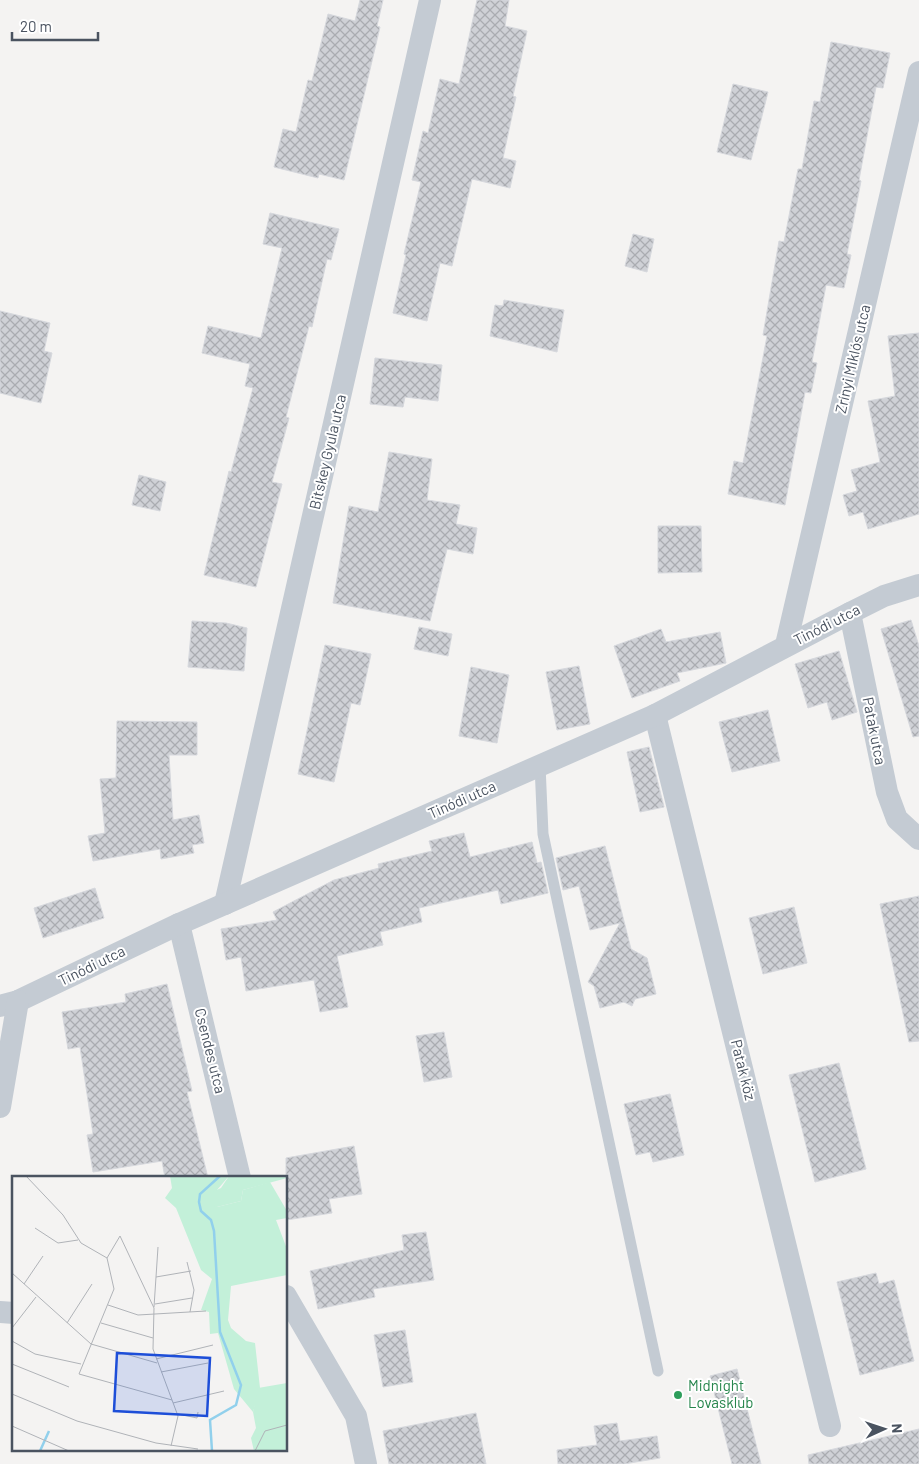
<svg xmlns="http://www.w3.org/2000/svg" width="919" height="1464" font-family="Barlow,sans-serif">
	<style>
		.building { fill: url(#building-cross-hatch); stroke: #d6d8dd }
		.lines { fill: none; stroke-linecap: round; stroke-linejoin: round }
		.service { stroke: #c4cbd3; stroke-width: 11 }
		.minor { stroke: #c4cbd3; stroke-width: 22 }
		.leisure-dot { fill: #2e9e5b; stroke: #fff; stroke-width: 2 }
		.labels { text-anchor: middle; stroke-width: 4; stroke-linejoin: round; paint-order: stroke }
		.street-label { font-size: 15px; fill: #4a5360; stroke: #fff }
		.leisure-label { font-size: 15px; fill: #27864d; stroke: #fff; text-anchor: start }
		.inset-river { fill: none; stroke: #91d0ec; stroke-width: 2.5 }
		.inset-road { fill: none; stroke: #b0b3b8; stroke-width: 1 }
		.view { fill: #1d4ed8; fill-opacity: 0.15; stroke: #1d4ed8; stroke-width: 2.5 }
		.inset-edge { fill: none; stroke: #4a5360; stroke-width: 2.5 }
	</style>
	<defs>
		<pattern id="building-cross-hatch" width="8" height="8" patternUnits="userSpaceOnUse" patternTransform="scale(1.25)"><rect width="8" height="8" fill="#cfd1d6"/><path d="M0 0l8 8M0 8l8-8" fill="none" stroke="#aaacb1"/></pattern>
	</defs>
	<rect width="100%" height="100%" fill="#f4f3f2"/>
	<g class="building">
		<polygon points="360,0 383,0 377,26 380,27 344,180 319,174 318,178 274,167 283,129 296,132 308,80 312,81 328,14 355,21"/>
		<polygon points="477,0 509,0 505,26 527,31 513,96 516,97 503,158 516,161 510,188 472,179 452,266 440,263 427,321 393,313 406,255 404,254 421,182 412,180 423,131 428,133 440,79 459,84"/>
		<polygon points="831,42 890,53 883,88 876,87 859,180 861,181 847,254 851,255 844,288 826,285 812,362 817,363 811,393 805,392 785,505 728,494 734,461 743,463 767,336 763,335 779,241 784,242 798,169 802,169 814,101 820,102"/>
		<polygon points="733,84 768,92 751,160 717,152"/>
		<polygon points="270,213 339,229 331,260 327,259 312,327 309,326 286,417 289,418 272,482 282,484 256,587 204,575 229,471 231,472 253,388 245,386 250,364 202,353 208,326 261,338 282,248 263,244"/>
		<polygon points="633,234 654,239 647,272 625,266"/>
		<polygon points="504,300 564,310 557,352 490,336 495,305 503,306"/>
		<polygon points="0,311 50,323 44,351 52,353 41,403 0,393"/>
		<polygon points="919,333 919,514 868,529 863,512 849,516 843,495 857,491 851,470 880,462 868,401 895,396 888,336"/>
		<polygon points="375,358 442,365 438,401 405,397 403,407 370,404"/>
		<polygon points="389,452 432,459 427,500 460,505 456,524 477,528 473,554 447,549 430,621 333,603 349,506 378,512"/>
		<polygon points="139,475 166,482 160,511 132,505"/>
		<polygon points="658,526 701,526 702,572 658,573"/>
		<polygon points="911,620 919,646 919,736 913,737 881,629"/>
		<polygon points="192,621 226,623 247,628 244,671 188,667"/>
		<polygon points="419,627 452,634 448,656 414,649"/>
		<polygon points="661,629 666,642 720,632 726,663 677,673 680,681 632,698 614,646"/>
		<polygon points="325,645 371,654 360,705 351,703 334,782 298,774"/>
		<polygon points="839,651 857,712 832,720 827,702 808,708 795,664"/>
		<polygon points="579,666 590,724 557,730 546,672"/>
		<polygon points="471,667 509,675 497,743 459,736"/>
		<polygon points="768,710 780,761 732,772 719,722"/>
		<polygon points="117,721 197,722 197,755 169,755 173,820 199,815 204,843 192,845 194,853 161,859 160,849 93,861 88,836 105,833 100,779 116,778"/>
		<polygon points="649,747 664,807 640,812 627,752"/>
		<polygon points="464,833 470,857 532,842 537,863 541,862 548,893 501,904 498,890 419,908 422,922 380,932 383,945 337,956 348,1007 320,1012 314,980 246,991 241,957 226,960 221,929 277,920 273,912 334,880 379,868 378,864 432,851 429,841"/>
		<polygon points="605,846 631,949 647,958 656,994 635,999 632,1006 624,1002 600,1008 594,986 588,982 620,923 590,930 579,886 563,890 556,858"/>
		<polygon points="95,888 104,918 43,938 34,908"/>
		<polygon points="919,896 919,1041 909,1042 880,904"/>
		<polygon points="794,907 807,963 763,974 749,918"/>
		<polygon points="167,984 192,1091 187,1092 208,1178 165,1178 162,1161 93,1172 87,1135 93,1134 80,1047 68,1049 62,1012 126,1002 125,994"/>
		<polygon points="444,1032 452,1077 424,1082 416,1036"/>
		<polygon points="839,1063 866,1169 815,1182 789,1075"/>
		<polygon points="670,1094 684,1155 653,1162 650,1152 636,1155 624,1104"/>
		<polygon points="354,1146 362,1194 329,1199 332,1213 286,1220 286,1158"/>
		<polygon points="426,1232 434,1280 373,1289 375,1297 318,1309 310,1271 404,1250 402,1235"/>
		<polygon points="876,1273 879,1284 894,1280 914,1361 860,1375 837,1282"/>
		<polygon points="405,1330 413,1382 383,1387 374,1335"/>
		<polygon points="737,1369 761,1464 732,1464 710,1376"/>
		<polygon points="476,1413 486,1464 389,1464 383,1431"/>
		<polygon points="617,1423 620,1441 657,1436 660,1458 624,1464 558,1464 557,1450 597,1445 594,1426"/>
		<polygon points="919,1429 919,1464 809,1464 808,1455"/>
	</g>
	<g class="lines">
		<polyline class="service" points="540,765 543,834 658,1371"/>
		<g class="minor">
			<polyline points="850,613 887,792 897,819 919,839"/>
			<polyline points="786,645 919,72"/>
			<polyline points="655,715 830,1426"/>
			<polyline points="225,904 430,0"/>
			<polyline points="179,924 240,1178"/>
			<polyline points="0,1006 18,1001 179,924 655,715 850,613 884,596 919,585"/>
			<polyline points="0,1107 18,1001"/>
			<polyline points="286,1296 356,1416 366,1464"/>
			<polyline points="0,1312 14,1313"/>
		</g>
	</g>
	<circle class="leisure-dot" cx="678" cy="1395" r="5"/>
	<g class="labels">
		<g class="street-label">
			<text transform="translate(853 359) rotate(-77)" y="5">Zrínyi Miklós utca</text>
			<text transform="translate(328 452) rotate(-77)" y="5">Bitskey Gyula utca</text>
			<text transform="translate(827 625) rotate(-27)" y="5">Tinódi utca</text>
			<text transform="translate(874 731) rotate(79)" y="5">Patak utca</text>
			<text transform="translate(462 800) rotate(-24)" y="5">Tinódi utca</text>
			<text transform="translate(92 966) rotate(-26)" y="5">Tinódi utca</text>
			<text transform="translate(210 1051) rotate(76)" y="5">Csendes utca</text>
			<text transform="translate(743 1070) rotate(76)" y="5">Patak köz</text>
		</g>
		<g class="leisure-label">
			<text x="688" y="1391">Midnight<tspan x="688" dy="17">Lovasklub</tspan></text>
		</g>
	</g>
	<g transform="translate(12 1176)">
		<rect width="275" height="275" fill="#f4f3f2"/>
		<path d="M158 0H217L205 14V31L229 25 231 14 258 6 275 35V42L264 44 275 73V99L219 110 216 144 219 152 234 165 243 167 248 212 241 236 222 213 206 157 198 158 197 136 189 134 200 103 189 94 164 32 153 22 160 12Z" fill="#c3f0d9"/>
		<path d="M217 0H275V2L231 14 229 25 205 31 200 29 196 24 198 17 209 12ZM275 207V275H242L239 262 244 252 241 236 246 212Z" fill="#c3f0d9"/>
		<path class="inset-river" d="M28 275 37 255M200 275 198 244 224 229 229 209 208 156 202 55 199 44 189 35 187 26 188 18 208 0"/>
		<path class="inset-road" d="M14 0 51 39 69 67 95 82M23 52 46 67 66 64M108 60 142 132 141 173 166 240 159 270M95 82 102 113 67 198 160 224M95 82 108 60M175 86 182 114 178 136M0 97 79 168 145 187M144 101 179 95M12 108 31 80M143 128 180 122M96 129 126 139 194 135M142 131 146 71M55 147 80 108M89 147 141 162M0 152 24 121M0 165 23 178 69 188M144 183 201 169M0 188 57 211M149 196 196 187M0 218 65 245 144 267 186 273M161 227 212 215M166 238 185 242 186 236M0 250 57 275M243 275 253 255 275 249"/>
		<path class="view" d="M105 177 198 182 195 240 102 235Z"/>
		<rect width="275" height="275" class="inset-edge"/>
	</g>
	<g transform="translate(884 1429) rotate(87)" stroke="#ffffff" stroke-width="4" paint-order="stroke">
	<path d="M0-4L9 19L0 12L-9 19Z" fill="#4a5360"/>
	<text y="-8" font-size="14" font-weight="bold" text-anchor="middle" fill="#4a5360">N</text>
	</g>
	<path d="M12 32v8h86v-8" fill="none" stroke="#4a5360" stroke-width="2.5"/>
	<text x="20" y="32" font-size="15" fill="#4a5360" stroke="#ffffff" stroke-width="4" paint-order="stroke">20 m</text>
</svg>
